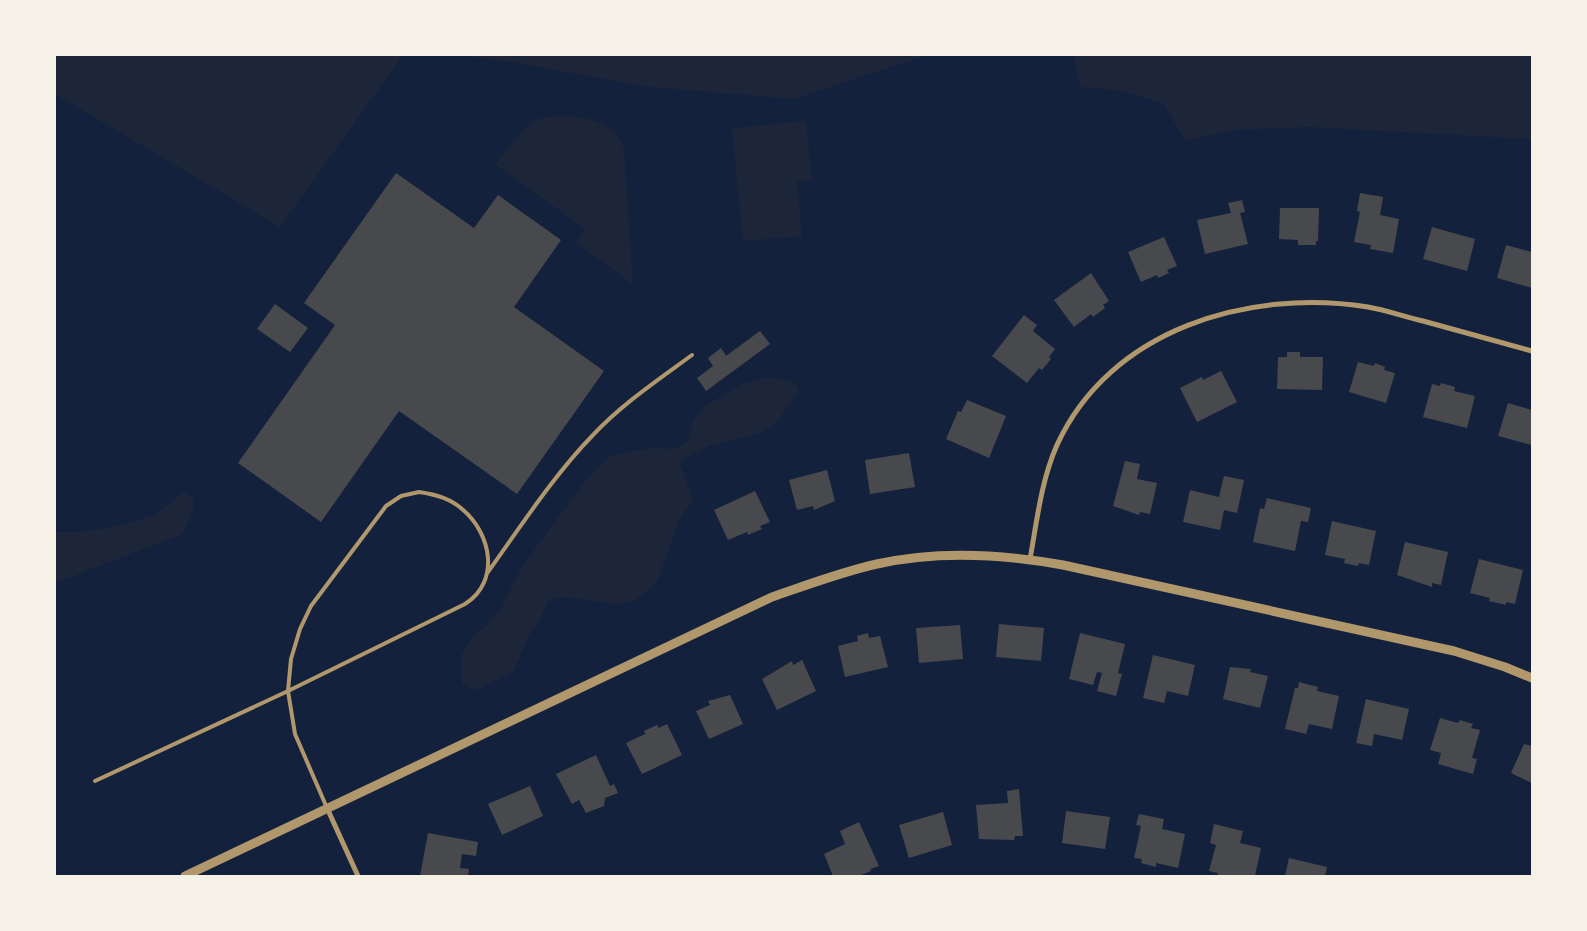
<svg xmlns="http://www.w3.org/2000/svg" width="1587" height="931" font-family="Cabin,sans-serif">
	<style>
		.green { fill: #1d2539 }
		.building { fill: #48494c }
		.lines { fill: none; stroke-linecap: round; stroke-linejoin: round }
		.service { stroke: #b1986c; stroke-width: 4 }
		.minor { stroke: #b1986c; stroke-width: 5 }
		.tertiary { stroke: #b1986c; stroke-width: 9 }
	</style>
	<rect width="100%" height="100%" fill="#14213d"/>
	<g class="green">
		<polygon points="55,55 403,55 280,227 55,94"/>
		<polygon points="457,55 928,55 794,99 641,86 519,63"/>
		<polygon points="1073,55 1532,55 1532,139 1310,127 1234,130 1185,141 1164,104 1123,91 1081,87"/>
		<path d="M560 116C580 116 602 119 617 135 620 138 622 144 624 149L633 284 576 243 585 229 495 164 527 126C537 117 547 117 560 116Z"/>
		<polygon points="806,121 812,180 797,181 802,236 743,241 732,128"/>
		<polygon points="770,377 794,382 799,390 776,424 757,434 709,446 679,461 693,500 679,520 658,580 635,601 616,604 566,597 549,599 541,617 529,635 513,672 476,690 462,683 461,656 472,638 487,625 502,607 523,565 588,477 612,455 652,448 674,449 688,441 693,421 705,406 742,384"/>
		<polygon points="184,492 193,498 193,510 183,534 55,583 55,532 76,532 108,528 133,522 154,515"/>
	</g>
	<g class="building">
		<polygon points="396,173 474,228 498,195 561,240 514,307 604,371 517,494 399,411 321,522 238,463 335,325 304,303"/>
		<polygon points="1360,193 1383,197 1380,215 1399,219 1393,253 1370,249 1371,245 1354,242 1360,212 1357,211"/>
		<polygon points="1242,200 1245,212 1240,213 1248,244 1205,254 1197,220 1231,213 1228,203"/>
		<polygon points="1280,208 1319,208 1318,241 1316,241 1316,245 1298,245 1298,240 1279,239"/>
		<polygon points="1432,227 1475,239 1467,271 1423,259"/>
		<polygon points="1164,237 1177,266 1167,270 1169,273 1158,278 1157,275 1141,282 1128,252"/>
		<polygon points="1506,245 1532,252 1532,288 1497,278"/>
		<polygon points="1091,273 1109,301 1103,305 1105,308 1093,317 1091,314 1074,327 1054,300"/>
		<polygon points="275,304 308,328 290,352 257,329"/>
		<polygon points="1024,315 1037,325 1033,331 1055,349 1049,357 1051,359 1042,370 1039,368 1027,383 992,356"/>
		<polygon points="760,331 770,344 706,391 697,378 713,366 708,358 721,348 726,356"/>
		<polygon points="1287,352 1300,352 1300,357 1323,357 1322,390 1277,389 1278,357 1287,357"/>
		<polygon points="1358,362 1374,366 1375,363 1385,367 1384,370 1395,373 1386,403 1349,392"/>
		<polygon points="1221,371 1237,402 1197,422 1180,388 1202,377 1203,380"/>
		<polygon points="1441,383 1455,387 1454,391 1475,396 1467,428 1423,417 1432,384 1440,386"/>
		<polygon points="967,400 1006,416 989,458 946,439 958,411 961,412"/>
		<polygon points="1508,403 1532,410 1532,445 1498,436"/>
		<polygon points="909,453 915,487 870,494 865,460"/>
		<polygon points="1125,461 1140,464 1137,479 1157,483 1150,514 1140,512 1139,515 1113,506"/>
		<polygon points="827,470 835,501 814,510 813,506 797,510 789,480"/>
		<polygon points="1224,476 1244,480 1237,513 1224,510 1220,530 1183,522 1190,490 1219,497"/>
		<polygon points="755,491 770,522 760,526 762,529 748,535 747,532 728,540 714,510"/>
		<polygon points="1267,498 1311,508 1308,522 1301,521 1295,551 1253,542 1260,508 1264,509"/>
		<polygon points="1332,521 1376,531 1369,565 1359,563 1358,566 1344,563 1345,559 1325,555"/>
		<polygon points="1405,542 1448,552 1441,585 1432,583 1432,587 1397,575"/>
		<polygon points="1479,559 1523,570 1515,604 1506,602 1506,605 1489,601 1490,598 1470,593"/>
		<polygon points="999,624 1044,628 1041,661 996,657"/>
		<polygon points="960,625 963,659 919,663 916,628"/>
		<polygon points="868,633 869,638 880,636 888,667 845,677 838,646 858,641 857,636"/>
		<polygon points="1080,633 1125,644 1118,673 1122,674 1116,696 1097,691 1102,673 1097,672 1093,685 1069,679"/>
		<polygon points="1153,655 1195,665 1188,696 1167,691 1164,703 1143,698"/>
		<polygon points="802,660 816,691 777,710 762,679 792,661 793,665"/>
		<polygon points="1230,667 1251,669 1250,672 1268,676 1260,708 1223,699"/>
		<polygon points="1299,682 1318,687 1317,691 1339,696 1332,729 1309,724 1306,734 1285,729 1295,688 1298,688"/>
		<polygon points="730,695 743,724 709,739 696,711 710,705 708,701"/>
		<polygon points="1366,699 1409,709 1402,740 1374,734 1372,746 1356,743"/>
		<polygon points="1440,718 1458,723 1460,720 1473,724 1471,728 1480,730 1472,758 1477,759 1473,774 1438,764 1441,753 1430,750"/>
		<polygon points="667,724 682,755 642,774 626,743 645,734 644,731 657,725 659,728"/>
		<polygon points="1524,744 1532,746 1532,783 1511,773"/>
		<polygon points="596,755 610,786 614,784 618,793 605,798 604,806 586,813 579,800 572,804 556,774"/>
		<polygon points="530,786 543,816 502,835 488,804"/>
		<polygon points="1019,789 1023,836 1015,836 1014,840 979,839 976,805 1008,803 1007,791"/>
		<polygon points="1066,811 1110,817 1105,849 1062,843"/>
		<polygon points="943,812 952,845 909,858 899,825"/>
		<polygon points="1139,814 1164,819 1162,829 1185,834 1178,868 1156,863 1156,867 1141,863 1142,859 1134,858 1141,826 1136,825"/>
		<polygon points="859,822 879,866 870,869 871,871 859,876 833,876 824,854 845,844 840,831"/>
		<polygon points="1214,824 1243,831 1240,843 1261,848 1255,876 1217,876 1218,873 1209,871 1216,845 1210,843"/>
		<polygon points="428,833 478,842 476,856 462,854 460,868 469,869 468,876 420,876"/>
		<polygon points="1289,858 1327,867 1325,876 1285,876"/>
	</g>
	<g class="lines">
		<g class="service">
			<path d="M419 492C434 494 450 498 462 509 491 533 501 581 465 604L288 691 291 659 300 629 311 606 386 506 401 496Z"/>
			<path d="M488 572C521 526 554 475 593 435 622 404 658 380 692 355"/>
			<polyline points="95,781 288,691 295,734 327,808"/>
		</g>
		<g class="minor">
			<path d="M1030 559C1037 521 1041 481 1057 445 1110 329 1249 288 1368 307 1386 310 1405 317 1423 321 1459 331 1496 341 1532 351"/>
			<polyline points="327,808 358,876"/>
		</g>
		<path class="tertiary" d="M185 876 772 597C807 585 841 572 877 564 938 550 1002 554 1063 565L1454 651 1505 667 1532 678"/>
	</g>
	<rect width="1587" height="931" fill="none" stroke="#f6f1e7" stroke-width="112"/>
</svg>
